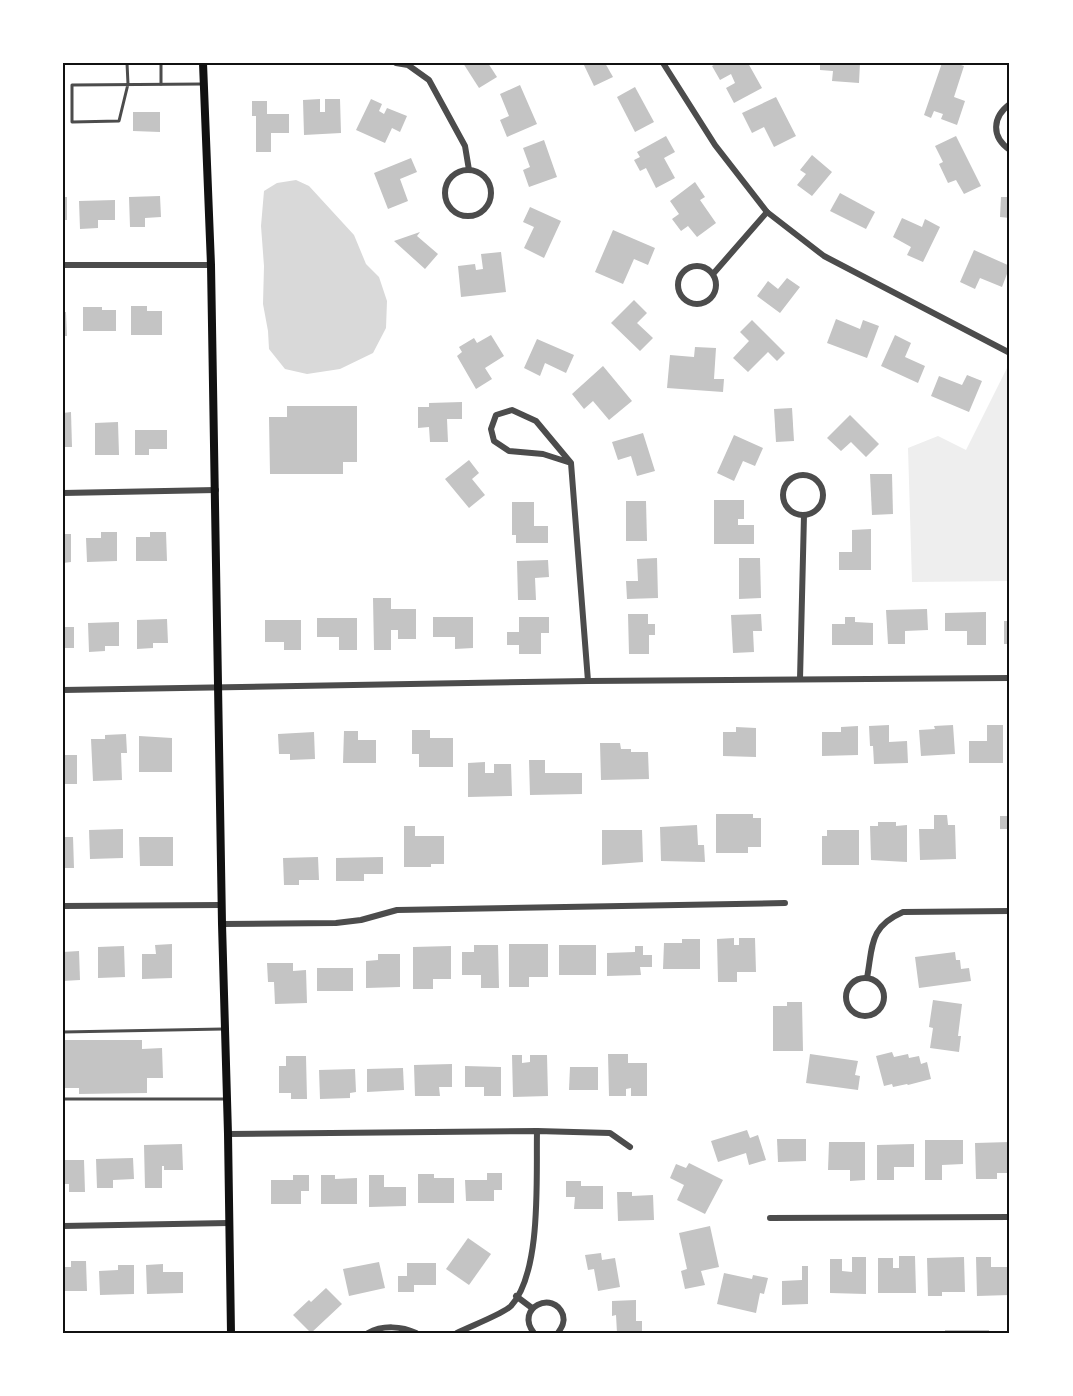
<svg xmlns="http://www.w3.org/2000/svg" width="1073" height="1396" font-family="'PT Sans Narrow',sans-serif">
	<style>
		.green { fill: #eee }
		.water { fill: #d9d9d9 }
		.building { fill: #c4c4c4 }
		.lines { fill: none; stroke-linecap: round; stroke-linejoin: round }
		.service { stroke: #4c4c4c; stroke-width: 3 }
		.minor { stroke: #4c4c4c; stroke-width: 6 }
		.secondary { stroke: #111; stroke-width: 8 }
		.neatline { fill: none; stroke: #111; stroke-width: 2 }
	</style>
	<rect width="100%" height="100%" fill="#fff"/>
	<polygon class="green" points="1009,364 1010,581 912,582 908,448 938,436 966,450"/>
	<polygon class="water" points="296,180 309,186 354,235 366,264 379,277 387,301 386,328 373,353 340,369 307,374 285,369 269,349 268,331 263,304 264,266 261,226 264,191 277,183"/>
	<g class="building">
		<polygon points="463,63 488,63 497,77 479,88"/>
		<polygon points="583,63 605,63 613,77 594,86"/>
		<polygon points="717,63 748,63 762,88 734,103 726,88 735,83 731,74 720,80 712,66"/>
		<polygon points="820,63 860,63 859,83 832,81 833,71 820,70"/>
		<polygon points="942,63 955,63 964,66 954,97 965,101 957,125 941,119 943,114 934,111 931,118 924,115"/>
		<polygon points="520,85 537,124 507,137 500,120 509,116 500,94"/>
		<polygon points="635,87 654,122 635,132 617,97"/>
		<polygon points="776,97 796,136 774,147 764,127 752,133 742,113"/>
		<polygon points="320,99 320,112 325,112 325,99 340,99 341,133 304,135 303,100"/>
		<polygon points="371,99 382,104 379,111 384,114 387,108 407,116 400,132 392,128 385,143 356,130"/>
		<polygon points="252,101 267,101 267,114 289,114 289,133 271,133 271,152 256,152 256,116 252,116"/>
		<polygon points="133,112 160,112 160,132 133,131"/>
		<polygon points="666,136 675,152 664,158 675,178 656,188 646,168 640,171 634,160 640,157 637,152"/>
		<polygon points="956,136 981,186 964,194 956,180 948,183 939,164 943,162 935,146"/>
		<polygon points="544,140 557,177 529,187 523,170 530,167 523,148"/>
		<polygon points="812,155 832,172 812,196 797,185 806,174 800,170"/>
		<polygon points="411,158 417,172 400,179 408,201 388,209 374,173"/>
		<polygon points="695,182 705,197 700,200 716,223 697,237 688,226 681,231 672,219 679,214 670,201"/>
		<polygon points="840,193 875,212 866,229 830,211"/>
		<polygon points="160,196 161,217 145,218 145,227 130,227 129,197"/>
		<rect x="63" y="197" width="4" height="23"/>
		<polygon points="1001,197 1010,197 1010,218 1000,217"/>
		<polygon points="115,200 115,220 98,220 98,228 80,229 79,201"/>
		<polygon points="530,207 561,221 544,258 524,248 534,227 523,222"/>
		<polygon points="902,218 922,227 925,219 940,227 923,262 907,255 911,247 893,237"/>
		<polygon points="613,230 655,248 648,265 634,259 623,284 595,272"/>
		<polygon points="420,232 417,236 438,254 425,269 394,241"/>
		<polygon points="974,250 1010,266 1002,287 980,278 975,289 960,282"/>
		<polygon points="501,252 506,292 461,297 458,266 475,264 476,270 483,269 481,254"/>
		<polygon points="787,278 800,287 780,313 757,296 768,281 778,289"/>
		<polygon points="634,300 647,313 637,323 653,338 640,351 611,323"/>
		<polygon points="131,306 147,306 147,311 162,311 162,335 131,335"/>
		<polygon points="83,307 102,307 102,310 116,310 116,331 83,331"/>
		<polygon points="63,312 66,312 67,336 63,336"/>
		<polygon points="836,319 860,329 863,320 879,326 867,358 827,343"/>
		<polygon points="752,320 785,353 777,361 768,352 748,372 733,358 749,341 740,332"/>
		<polygon points="491,335 504,356 485,368 492,379 476,389 457,356 462,352 459,347 474,338 477,343"/>
		<polygon points="895,335 911,343 905,357 925,366 918,383 881,366"/>
		<polygon points="537,339 574,355 566,373 545,363 540,376 524,368"/>
		<polygon points="695,347 716,348 714,379 724,379 723,392 667,388 670,355 694,357"/>
		<polygon points="603,366 632,401 609,420 593,401 584,409 572,394"/>
		<polygon points="967,375 982,381 969,412 931,396 939,376 962,385"/>
		<polygon points="462,402 462,419 447,419 448,442 430,442 429,427 418,428 418,407 429,407 429,403"/>
		<polygon points="287,406 357,406 357,462 343,462 343,474 270,474 269,417 287,417"/>
		<polygon points="792,408 794,441 776,442 774,409"/>
		<polygon points="71,412 72,447 63,447 63,413"/>
		<polygon points="850,415 879,444 866,457 851,442 841,451 827,438"/>
		<polygon points="118,422 119,455 95,455 95,423"/>
		<polygon points="135,430 167,430 167,449 149,449 149,455 135,455"/>
		<polygon points="643,433 655,471 637,476 631,456 618,460 612,442"/>
		<polygon points="734,435 763,448 755,466 743,461 734,481 717,473"/>
		<polygon points="469,460 479,473 472,479 485,495 469,508 445,479"/>
		<polygon points="870,474 892,474 893,514 872,515"/>
		<polygon points="714,500 744,500 744,519 738,519 738,525 754,525 754,544 714,544"/>
		<polygon points="626,501 646,501 647,541 626,541"/>
		<polygon points="512,502 534,502 534,526 548,526 548,543 516,543 516,535 512,535"/>
		<polygon points="871,529 871,570 839,570 839,552 852,552 852,530"/>
		<polygon points="101,532 117,532 117,561 87,562 86,538 101,538"/>
		<polygon points="150,532 166,532 167,561 136,561 136,537 150,537"/>
		<polygon points="63,534 71,534 71,562 63,563"/>
		<polygon points="657,558 658,598 627,599 626,581 638,581 637,559"/>
		<polygon points="739,558 760,558 761,598 739,599"/>
		<polygon points="548,560 549,577 535,578 536,600 518,600 517,561"/>
		<polygon points="373,598 391,598 391,609 416,609 416,639 398,639 398,630 391,630 391,650 374,650"/>
		<polygon points="927,609 928,630 905,631 905,644 888,644 886,610"/>
		<polygon points="986,612 986,645 967,645 967,631 945,631 945,613"/>
		<polygon points="628,614 648,614 648,624 655,624 655,635 649,635 649,654 629,654"/>
		<polygon points="761,614 762,631 753,631 754,652 733,653 731,615"/>
		<polygon points="433,617 473,617 473,648 455,649 455,637 433,637"/>
		<polygon points="519,617 549,617 549,633 541,633 541,654 519,654 519,645 507,645 507,632 519,632"/>
		<polygon points="845,617 855,617 855,622 873,623 873,645 832,645 832,624 845,624"/>
		<polygon points="317,618 357,618 357,650 339,650 339,637 317,637"/>
		<polygon points="167,619 168,643 153,643 153,648 137,649 137,620"/>
		<polygon points="265,620 301,620 301,650 284,650 284,642 265,642"/>
		<rect x="1004" y="621" width="6" height="23"/>
		<polygon points="119,622 119,646 105,646 105,651 89,652 88,623"/>
		<rect x="63" y="627" width="11" height="21"/>
		<polygon points="889,725 889,742 907,741 908,763 874,764 873,746 870,746 869,726"/>
		<polygon points="953,725 955,754 921,756 919,730 935,729 934,726"/>
		<polygon points="987,725 1003,725 1003,763 969,763 969,741 987,741"/>
		<polygon points="858,726 858,755 822,756 822,732 841,732 841,727"/>
		<polygon points="736,727 756,728 756,757 723,756 723,732 736,732"/>
		<polygon points="412,730 430,730 430,738 453,738 453,767 419,767 419,754 412,754"/>
		<polygon points="344,731 358,731 358,740 376,740 376,763 343,763"/>
		<polygon points="314,732 315,759 290,760 290,754 279,754 278,734"/>
		<polygon points="126,734 127,753 121,753 122,780 93,781 91,739 105,739 105,735"/>
		<polygon points="139,736 172,738 172,772 139,772"/>
		<polygon points="600,743 620,743 621,749 631,749 631,752 648,752 649,779 601,780"/>
		<rect x="63" y="755" width="14" height="29"/>
		<polygon points="529,760 545,760 545,773 582,773 582,794 530,795"/>
		<polygon points="485,762 485,773 494,773 494,764 511,764 512,796 468,797 468,763"/>
		<polygon points="716,814 753,814 753,818 761,818 761,847 748,847 748,853 716,853"/>
		<polygon points="934,815 947,815 948,825 955,825 956,859 920,860 919,829 934,829"/>
		<rect x="1000" y="816" width="10" height="13"/>
		<polygon points="878,822 896,822 896,826 907,825 907,862 871,860 870,826 878,826"/>
		<polygon points="697,825 698,845 704,845 705,862 661,861 660,827"/>
		<polygon points="404,826 415,826 415,836 444,836 444,864 431,864 431,867 404,867"/>
		<polygon points="123,829 123,858 90,859 89,830"/>
		<polygon points="602,830 642,830 643,862 602,865"/>
		<polygon points="827,830 859,830 859,865 822,865 822,836 827,836"/>
		<polygon points="63,837 73,837 74,868 63,868"/>
		<polygon points="139,837 173,837 173,866 140,866"/>
		<polygon points="318,857 319,880 299,880 299,885 284,885 283,858"/>
		<polygon points="383,857 383,874 364,874 364,881 336,881 336,858"/>
		<polygon points="734,938 734,945 739,945 739,938 755,938 756,972 737,972 737,982 718,982 717,939"/>
		<polygon points="682,939 700,939 700,969 663,969 664,943 682,943"/>
		<polygon points="172,944 172,978 142,979 142,954 156,954 155,945"/>
		<polygon points="509,944 548,944 548,977 529,977 529,987 509,987"/>
		<polygon points="474,945 498,945 499,988 481,988 481,975 462,975 462,952 474,952"/>
		<rect x="559" y="945" width="37" height="30"/>
		<polygon points="124,946 125,977 98,978 98,947"/>
		<polygon points="451,946 451,979 433,979 433,989 413,989 413,947"/>
		<polygon points="635,946 643,946 643,955 652,955 652,967 640,967 641,975 607,976 607,953 635,952"/>
		<polygon points="79,951 80,980 63,981 63,952"/>
		<polygon points="955,952 956,960 960,960 961,969 969,968 971,981 919,988 915,957"/>
		<polygon points="378,954 400,954 400,987 366,988 366,961 378,960"/>
		<polygon points="267,963 293,963 293,971 306,970 307,1003 275,1004 274,982 268,982"/>
		<rect x="317" y="968" width="36" height="23"/>
		<polygon points="933,1000 962,1004 958,1036 961,1036 959,1052 930,1048 933,1028 929,1027"/>
		<polygon points="787,1002 802,1002 803,1051 773,1051 773,1006 787,1006"/>
		<polygon points="63,1040 142,1040 142,1049 162,1048 163,1078 147,1078 147,1093 79,1094 79,1088 63,1088"/>
		<polygon points="892,1052 894,1057 908,1054 909,1058 919,1056 921,1064 927,1062 931,1079 908,1085 907,1084 893,1087 892,1084 884,1086 876,1056"/>
		<polygon points="608,1054 628,1054 628,1063 647,1063 647,1096 631,1096 631,1088 626,1089 626,1096 609,1096"/>
		<polygon points="810,1054 858,1061 855,1075 860,1076 858,1090 806,1083"/>
		<polygon points="512,1055 522,1055 522,1063 530,1062 530,1055 547,1055 548,1096 513,1097"/>
		<polygon points="286,1056 306,1056 307,1099 291,1099 291,1093 279,1093 279,1066 286,1066"/>
		<polygon points="452,1064 452,1087 439,1087 440,1096 415,1096 414,1065"/>
		<polygon points="465,1066 501,1067 501,1096 484,1096 484,1087 465,1087"/>
		<polygon points="570,1067 598,1067 598,1090 569,1090"/>
		<polygon points="403,1068 404,1090 367,1092 367,1069"/>
		<polygon points="355,1069 356,1092 350,1093 350,1098 320,1099 319,1070"/>
		<polygon points="747,1130 750,1138 758,1135 766,1160 749,1165 746,1153 718,1162 711,1141"/>
		<polygon points="777,1139 806,1139 806,1161 778,1162"/>
		<polygon points="925,1140 963,1140 963,1164 942,1165 942,1180 925,1180"/>
		<polygon points="829,1142 865,1142 865,1180 850,1181 850,1170 828,1170"/>
		<polygon points="1010,1142 1010,1173 997,1173 997,1179 976,1179 975,1143"/>
		<polygon points="182,1144 183,1170 164,1170 164,1166 162,1166 162,1188 145,1188 144,1145"/>
		<polygon points="914,1144 914,1167 894,1167 894,1180 877,1180 877,1145"/>
		<polygon points="133,1158 134,1179 113,1180 113,1188 97,1188 96,1159"/>
		<polygon points="63,1160 84,1160 85,1192 69,1192 69,1184 63,1184"/>
		<polygon points="689,1163 723,1180 705,1214 677,1200 684,1185 670,1178 676,1164 686,1168"/>
		<polygon points="487,1173 502,1173 502,1190 494,1190 494,1201 466,1201 465,1180 487,1180"/>
		<polygon points="418,1174 434,1174 434,1178 454,1178 454,1203 418,1203"/>
		<polygon points="293,1175 309,1175 309,1191 301,1191 301,1204 271,1204 271,1180 293,1180"/>
		<polygon points="321,1175 335,1175 335,1179 357,1178 357,1204 321,1204"/>
		<polygon points="369,1175 384,1175 384,1187 406,1187 406,1206 369,1207"/>
		<polygon points="566,1181 581,1181 581,1186 603,1186 603,1209 574,1209 575,1197 566,1197"/>
		<polygon points="617,1192 632,1192 632,1196 653,1195 654,1220 618,1221"/>
		<polygon points="710,1226 719,1267 701,1271 705,1285 685,1289 681,1271 687,1269 679,1233"/>
		<polygon points="468,1238 491,1254 469,1285 446,1269"/>
		<polygon points="601,1253 602,1260 615,1258 620,1287 598,1291 594,1269 588,1270 585,1255"/>
		<polygon points="899,1256 915,1256 916,1293 878,1293 878,1258 893,1258 893,1268 899,1268"/>
		<polygon points="852,1257 866,1257 866,1294 830,1293 830,1259 842,1259 842,1271 852,1272"/>
		<polygon points="964,1257 965,1292 942,1292 942,1296 928,1296 927,1258"/>
		<polygon points="976,1257 991,1257 991,1267 1010,1267 1010,1295 977,1296"/>
		<polygon points="71,1261 86,1261 87,1291 63,1291 63,1267 71,1267"/>
		<polygon points="379,1262 385,1288 349,1296 343,1269"/>
		<polygon points="407,1263 436,1263 436,1285 414,1285 414,1292 398,1292 398,1276 407,1276"/>
		<polygon points="163,1264 163,1272 183,1272 183,1293 147,1294 146,1265"/>
		<polygon points="118,1265 134,1265 134,1294 100,1295 99,1271 118,1270"/>
		<polygon points="802,1266 808,1266 808,1304 782,1305 782,1281 802,1280"/>
		<polygon points="724,1273 752,1279 753,1275 768,1278 764,1294 760,1293 756,1313 717,1304"/>
		<polygon points="326,1288 342,1304 311,1333 293,1315 309,1300 311,1302"/>
		<polygon points="636,1300 636,1321 642,1321 642,1333 617,1333 616,1315 612,1316 612,1301"/>
		<rect x="945" y="1330" width="44" height="3"/>
	</g>
	<g class="lines">
		<g class="service">
			<polyline points="127,63 128,84 119,121 72,122 72,85 203,84"/>
			<polyline points="161,63 161,84"/>
			<polyline points="63,1032 223,1029"/>
			<polyline points="63,1099 225,1099"/>
		</g>
		<g class="minor">
			<polyline points="396,63 408,65 429,80 465,146 469,170"/>
			<polyline points="663,63 715,145 767,212 824,256 1010,353"/>
			<path d="M1010 104C992 117 991 137 1010 150"/>
			<circle cx="468" cy="193" r="23"/>
			<polyline points="63,265 211,265"/>
			<circle cx="697" cy="285" r="19"/>
			<polyline points="713,274 767,212"/>
			<polyline points="571,463 543,454 509,451 494,441 491,429 496,415 512,410 536,421 571,463 588,681"/>
			<circle cx="803" cy="495" r="20"/>
			<polyline points="63,493 216,490"/>
			<polyline points="800,679 804,515"/>
			<polyline points="63,690 588,681 1010,678"/>
			<polyline points="63,906 221,905"/>
			<polyline points="222,924 336,923 361,920 397,910 785,903"/>
			<path d="M867 978C873 945 869 927 903 912L1010 911"/>
			<circle cx="865" cy="997" r="19"/>
			<polyline points="228,1134 537,1131 610,1133 630,1147"/>
			<polyline points="770,1218 1010,1217"/>
			<polyline points="63,1226 229,1223"/>
			<polyline points="516,1296 532,1308"/>
			<path d="M368 1333C382 1325 402 1326 416 1333"/>
			<path d="M457 1333C468 1327 503 1314 511 1306 542 1272 536 1177 537 1131"/>
			<path d="M534 1333C514 1308 554 1289 563 1315 565 1322 562 1327 558 1333"/>
		</g>
		<polyline class="secondary" points="203,63 211,265 222,924 228,1134 231,1333"/>
	</g>
	<rect width="1073" height="1396" fill="none" stroke="#ffffff" stroke-width="129"/>
	<rect x="64" y="64" width="944" height="1268" class="neatline"/>
</svg>
